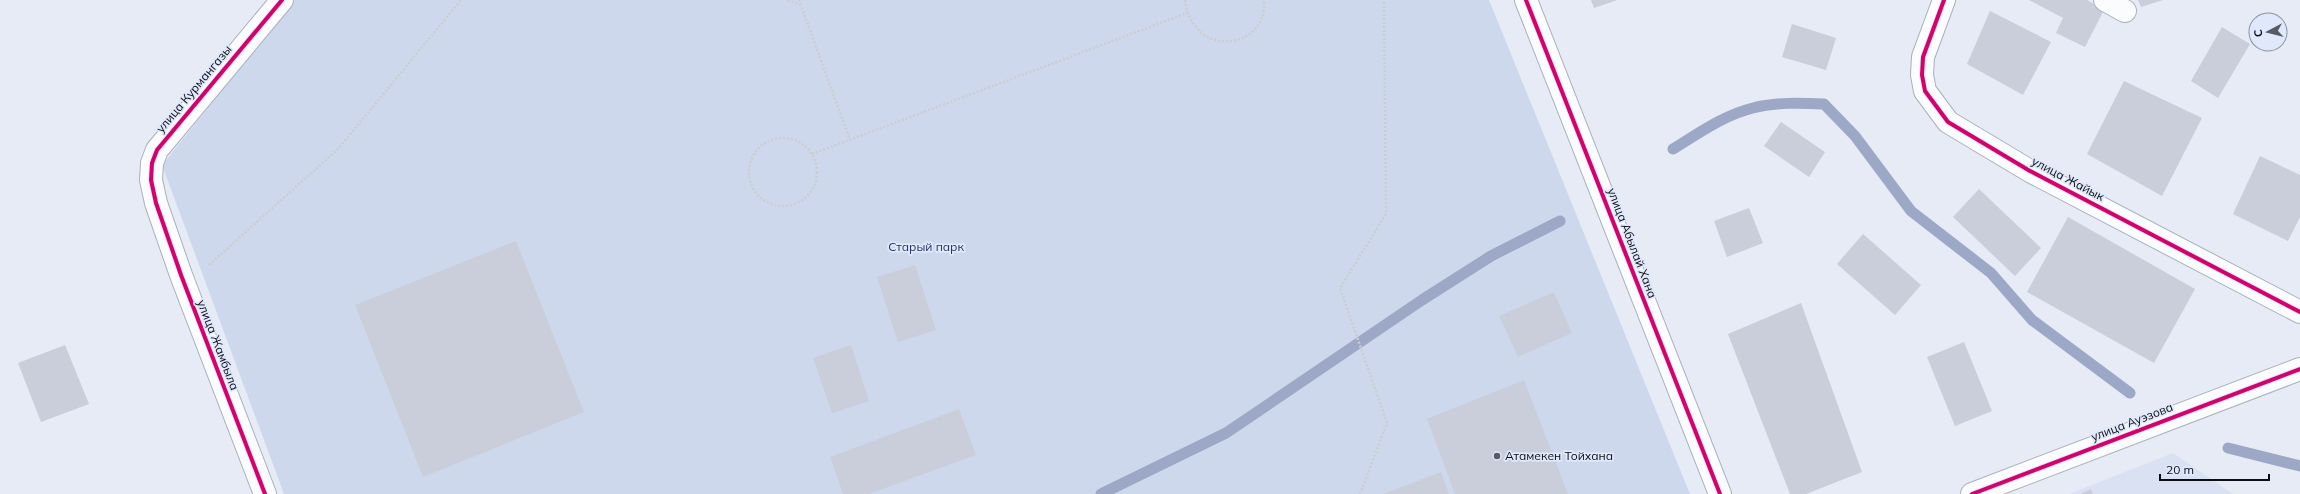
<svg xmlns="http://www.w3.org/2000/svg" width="2300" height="494" font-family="Mulish,sans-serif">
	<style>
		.built { fill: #d9e1f3 }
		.green { fill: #ced8ed }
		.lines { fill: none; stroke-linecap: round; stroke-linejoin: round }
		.stream { stroke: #9ca8c5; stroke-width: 11 }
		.building { fill: #c9ceda }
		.street-casing { stroke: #acb0b8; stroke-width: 24 }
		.path { stroke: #cbcdd0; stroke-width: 2.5; stroke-dasharray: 2 2; stroke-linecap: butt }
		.street { stroke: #fbfcfe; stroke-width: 22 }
		.cycleway-casing { stroke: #e0e8fc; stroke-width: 6 }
		.cycleway { stroke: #d6006c; stroke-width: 4 }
		.poi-dot { fill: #585b63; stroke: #e0e8fc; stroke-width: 1.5 }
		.labels { text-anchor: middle; stroke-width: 3.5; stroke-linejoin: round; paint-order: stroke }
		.street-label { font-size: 12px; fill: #0b0e14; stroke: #e0e8fc }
		.park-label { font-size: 12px; fill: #233464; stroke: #e0e8fc }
		.poi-label { font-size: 12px; fill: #0b0e14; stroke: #e0e8fc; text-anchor: start }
	</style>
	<rect width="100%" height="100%" fill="#e6ebf6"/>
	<polygon class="built" points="2173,453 2233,494 2069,494"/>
	<polygon class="green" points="294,0 1489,0 1690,494 284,494 162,165"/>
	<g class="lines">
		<g class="stream">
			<path d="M1673 149C1699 133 1724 115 1753 108 1776 102 1801 103 1824 104L1855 136 1911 211 1991 273 2032 320 2130 393"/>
			<polyline points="2228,448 2300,466"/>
			<polyline points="1101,494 1226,433 1422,300 1491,256 1560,221"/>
		</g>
	</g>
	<g class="building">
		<polygon points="1591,0 1617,0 1594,8"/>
		<polygon points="2029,0 2087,0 2104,10 2085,47 2056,33 2063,18"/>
		<polygon points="2138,0 2163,0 2141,7"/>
		<polygon points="1990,11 2051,42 2023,95 1967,64"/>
		<polygon points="1792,24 1836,38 1826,70 1782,57"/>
		<polygon points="2222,27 2250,44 2218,98 2191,81"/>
		<polygon points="2124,81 2202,118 2162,196 2087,154"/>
		<polygon points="1781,122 1825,152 1809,177 1764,146"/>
		<polygon points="2260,156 2300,175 2300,217 2288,241 2233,214"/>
		<polygon points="1979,189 2041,248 2015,276 1953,217"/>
		<polygon points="1749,208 1763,243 1727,257 1714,221"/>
		<polygon points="2068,217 2195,289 2154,363 2027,292"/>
		<polygon points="1863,234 1921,285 1895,315 1837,264"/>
		<polygon points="516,241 584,412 423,477 355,305"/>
		<polygon points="915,265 936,330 898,342 877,277"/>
		<polygon points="1554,292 1572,333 1518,357 1499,316"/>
		<polygon points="1801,303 1862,472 1806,494 1790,494 1728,334"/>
		<polygon points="1964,342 1992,411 1955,426 1927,357"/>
		<polygon points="65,345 89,404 41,422 18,363"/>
		<polygon points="851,345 869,401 832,413 813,358"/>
		<polygon points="1524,380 1568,494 1455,494 1427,419"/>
		<polygon points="959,409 976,455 869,494 843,494 830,457"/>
		<polygon points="1441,472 1449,494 1383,494"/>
		<polygon points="2091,489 2093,494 2080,494"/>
	</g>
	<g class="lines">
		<g class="street-casing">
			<g id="street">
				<polyline points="1526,0 1720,494"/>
				<polyline points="1944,0 1923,57 1922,75 1925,91 1948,122 2030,171 2300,312"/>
				<polyline points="2105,0 2125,11"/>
				<polyline points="265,494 181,275 156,203 151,180 152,163 157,150 282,0"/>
				<polyline points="1972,494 2300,369"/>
			</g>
		</g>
		<g class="path">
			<polyline points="788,0 800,5"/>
			<polyline points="799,0 850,140"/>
			<path d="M1185 0C1193 61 1269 49 1264 0"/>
			<circle cx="783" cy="172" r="34"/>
			<polyline points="812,154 1187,13"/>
			<polyline points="209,265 338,149 461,0"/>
			<polyline points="1360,494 1387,423 1340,288 1386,214 1384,0"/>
		</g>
		<use href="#street" class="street"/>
		<g class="cycleway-casing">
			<g id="cycleway">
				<polyline points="1526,0 1720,494"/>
				<polyline points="1944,0 1923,57 1922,75 1925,91 1948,122 2030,171 2300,312"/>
				<polyline points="265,494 181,275 156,203 151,180 152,163 157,150 282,0"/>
				<polyline points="1972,494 2300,369"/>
			</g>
		</g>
		<use href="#cycleway" class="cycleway"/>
	</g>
	<circle class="poi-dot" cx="1497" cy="456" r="4"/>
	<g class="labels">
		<g class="street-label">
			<text transform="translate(194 89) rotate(-50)" y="4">улица Курмангазы</text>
			<text transform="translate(2068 179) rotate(28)" y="4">улица Жайык</text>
			<text transform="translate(1632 243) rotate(69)" y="4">улица Абылай Хана</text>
			<text transform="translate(218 345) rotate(69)" y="4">улица Жамбыла</text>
			<text transform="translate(2132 422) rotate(-21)" y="4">улица Ауэзова</text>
		</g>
		<g class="park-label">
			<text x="926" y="251">Старый парк</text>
		</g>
		<g class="poi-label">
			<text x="1505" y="460">Атамекен Тойхана</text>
		</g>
	</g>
	<g transform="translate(2268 32) rotate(263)"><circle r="19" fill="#e0e8fc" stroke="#8b919f"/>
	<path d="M0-3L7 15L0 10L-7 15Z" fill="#585b63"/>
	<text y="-6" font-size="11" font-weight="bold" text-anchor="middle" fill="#0b0e14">С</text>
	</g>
	<path d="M2160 474v6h109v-6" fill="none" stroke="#0b0e14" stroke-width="2"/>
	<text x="2166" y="474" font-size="12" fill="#0b0e14" stroke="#e0e8fc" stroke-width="3" paint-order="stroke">20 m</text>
</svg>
